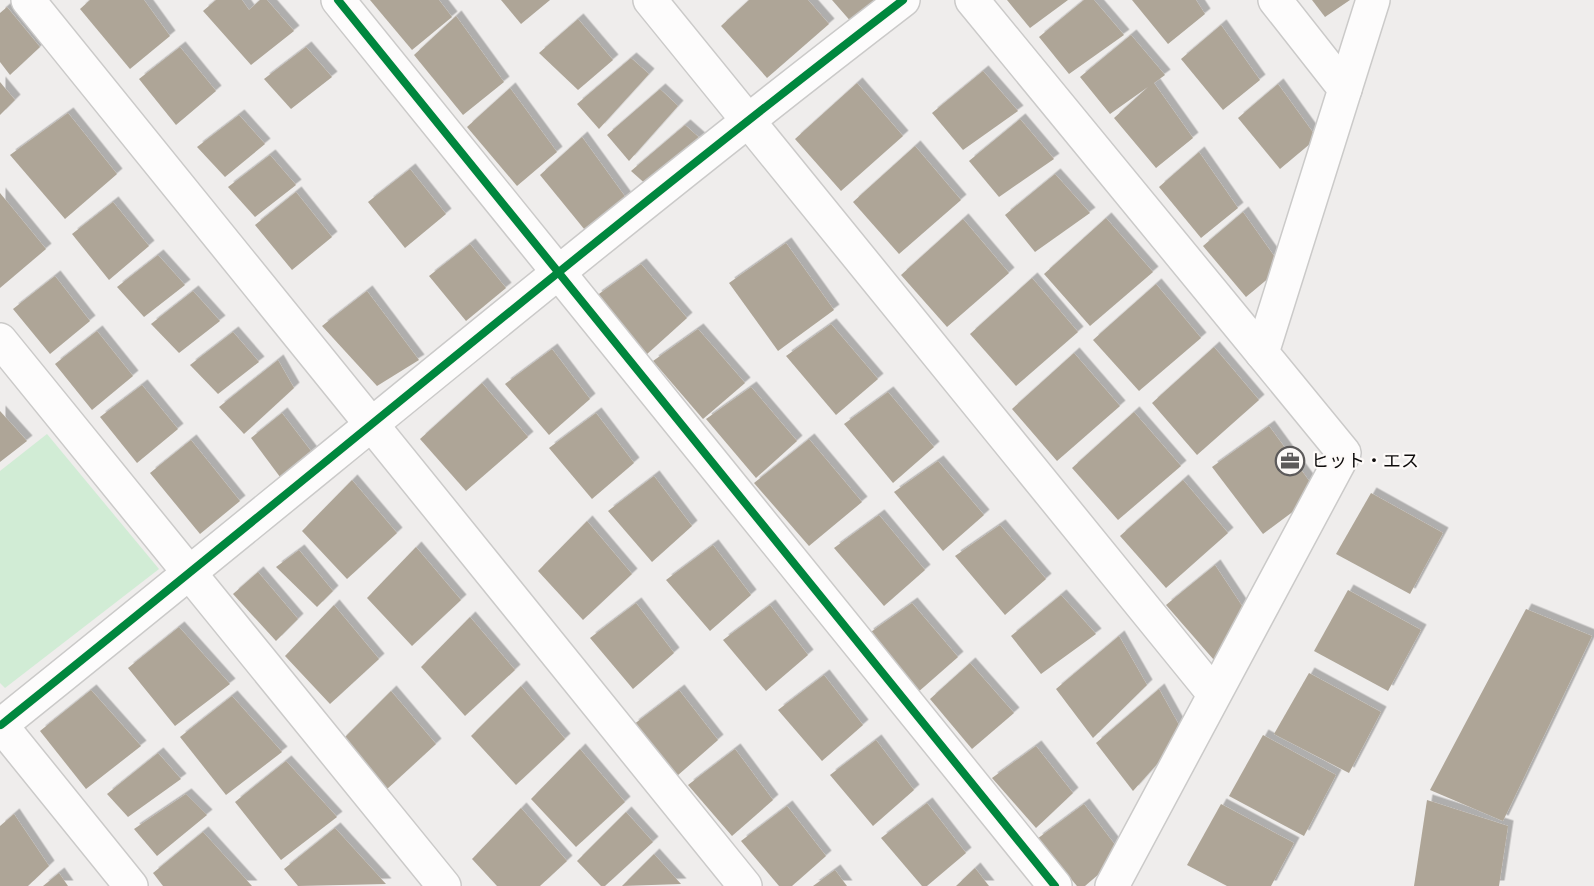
<svg xmlns="http://www.w3.org/2000/svg" width="1594" height="886" font-family="'Golos Text','Noto Sans JP',sans-serif">
	<style>
		.green { fill: #d1ecd5 }
		.building { fill: #aea597; filter: url(#shadow) }
		.lines { fill: none; stroke-linecap: round; stroke-linejoin: round }
		.minor-casing { stroke: #cbcac9; stroke-width: 36 }
		.tertiary-casing { stroke: #cbcac9; stroke-width: 36 }
		.minor { stroke: #fdfcfc; stroke-width: 33 }
		.tertiary { stroke: #fdfcfc; stroke-width: 33 }
		.cycleway-casing { stroke: #fdfaf8; stroke-width: 11 }
		.cycleway { stroke: #00873e; stroke-width: 8 }
		.labels { text-anchor: middle; stroke-width: 4.5; stroke-linejoin: round; paint-order: stroke }
		.poi-label { font-size: 18px; fill: #0d0b0b; stroke: #fdfaf8; text-anchor: start }
	</style>
	<defs>
		<filter id="shadow"><feDropShadow dx="5.5" dy="-5.5" stdDeviation="0" flood-color="#0004"/></filter>
	</defs>
	<rect width="100%" height="100%" fill="#efedec"/>
	<polygon class="green" points="47,434 159,569 5,688 0,683 0,471"/>
	<g class="building">
		<polygon points="90,0 144,0 170,36 130,69 80,9"/>
		<polygon points="216,0 242,0 249,10 260,0 267,0 294,31 251,65 203,11"/>
		<polygon points="370,0 439,0 452,17 412,50"/>
		<polygon points="501,0 550,0 521,24"/>
		<polygon points="749,0 808,0 829,24 767,78 721,26"/>
		<polygon points="832,0 881,0 853,24"/>
		<polygon points="1007,0 1068,0 1030,28"/>
		<polygon points="1084,0 1094,0 1124,35 1069,74 1039,37"/>
		<polygon points="1132,0 1196,0 1205,14 1168,44"/>
		<polygon points="1312,0 1350,0 1325,17"/>
		<polygon points="7,7 40,47 10,75 0,62 0,13"/>
		<polygon points="456,16 504,82 463,115 414,55"/>
		<polygon points="578,19 613,60 578,90 539,53"/>
		<polygon points="1221,25 1260,80 1223,110 1181,59"/>
		<polygon points="1131,35 1165,75 1154,83 1193,138 1156,168 1114,118 1148,87 1110,114 1080,77"/>
		<polygon points="180,47 216,91 176,125 139,79"/>
		<polygon points="306,47 332,77 291,109 264,79"/>
		<polygon points="631,58 649,74 599,129 577,104"/>
		<polygon points="983,71 1018,111 963,150 932,113"/>
		<polygon points="0,82 15,100 0,115"/>
		<polygon points="857,83 903,136 841,191 795,139"/>
		<polygon points="1278,84 1317,138 1280,169 1238,118"/>
		<polygon points="510,88 557,152 517,186 467,127"/>
		<polygon points="660,89 678,106 629,161 607,135"/>
		<polygon points="68,113 117,174 65,219 10,155"/>
		<polygon points="239,115 265,144 225,177 197,147"/>
		<polygon points="1020,119 1054,159 999,197 969,161"/>
		<polygon points="685,125 703,141 649,187 631,171"/>
		<polygon points="582,137 629,202 589,235 540,175"/>
		<polygon points="915,146 961,200 899,254 853,202"/>
		<polygon points="1199,152 1238,208 1201,238 1159,187"/>
		<polygon points="270,155 296,185 255,217 228,187"/>
		<polygon points="410,169 446,214 405,248 368,202"/>
		<polygon points="1055,174 1090,213 1035,252 1005,215"/>
		<polygon points="296,192 332,237 292,270 255,225"/>
		<polygon points="0,193 46,249 0,288"/>
		<polygon points="113,202 149,246 109,280 72,234"/>
		<polygon points="1243,212 1282,267 1246,297 1203,246"/>
		<polygon points="1106,218 1153,272 1090,326 1044,274"/>
		<polygon points="963,219 1009,273 947,327 901,275"/>
		<polygon points="786,243 834,310 778,351 729,283"/>
		<polygon points="470,244 506,288 466,321 429,276"/>
		<polygon points="158,255 185,285 144,317 117,287"/>
		<polygon points="641,264 687,318 646,355 596,296"/>
		<polygon points="55,276 90,321 50,354 13,309"/>
		<polygon points="1032,278 1078,332 1016,386 970,334"/>
		<polygon points="1156,284 1201,338 1139,391 1093,340"/>
		<polygon points="193,291 220,321 179,353 151,324"/>
		<polygon points="367,291 419,360 377,386 322,326"/>
		<polygon points="831,324 878,379 836,415 786,356"/>
		<polygon points="698,329 745,383 703,419 653,361"/>
		<polygon points="97,331 133,376 92,410 55,364"/>
		<polygon points="233,332 259,362 218,394 190,365"/>
		<polygon points="1214,347 1259,400 1197,455 1152,403"/>
		<polygon points="552,349 590,399 549,435 505,384"/>
		<polygon points="1074,353 1120,406 1057,461 1012,409"/>
		<polygon points="278,360 294,388 244,434 219,407"/>
		<polygon points="482,383 528,437 466,491 420,439"/>
		<polygon points="142,385 178,429 137,463 100,417"/>
		<polygon points="751,387 797,441 756,478 706,419"/>
		<polygon points="888,392 934,447 893,483 844,424"/>
		<polygon points="0,411 27,441 0,462"/>
		<polygon points="1134,412 1181,466 1118,520 1072,468"/>
		<polygon points="282,413 314,455 283,481 251,438"/>
		<polygon points="596,413 634,463 592,499 549,448"/>
		<polygon points="1269,426 1318,493 1263,534 1212,467"/>
		<polygon points="809,439 862,502 809,546 754,483"/>
		<polygon points="191,440 240,501 200,534 150,473"/>
		<polygon points="938,461 984,515 943,551 894,492"/>
		<polygon points="654,476 692,526 652,562 608,511"/>
		<polygon points="352,480 397,533 347,579 302,531"/>
		<polygon points="1183,480 1228,533 1166,588 1120,536"/>
		<polygon points="1371,493 1443,533 1410,594 1336,554"/>
		<polygon points="879,515 925,570 884,606 834,548"/>
		<polygon points="587,521 632,574 583,620 538,571"/>
		<polygon points="1000,525 1046,579 1005,615 955,556"/>
		<polygon points="713,545 751,595 710,631 666,580"/>
		<polygon points="416,547 461,600 412,646 367,598"/>
		<polygon points="299,550 333,591 317,607 276,567"/>
		<polygon points="1215,565 1252,621 1214,660 1166,605"/>
		<polygon points="258,572 298,619 276,641 233,594"/>
		<polygon points="1348,590 1421,630 1388,691 1314,651"/>
		<polygon points="1061,595 1096,634 1041,674 1011,636"/>
		<polygon points="636,603 674,653 633,689 590,638"/>
		<polygon points="912,603 958,657 917,693 868,634"/>
		<polygon points="334,605 379,659 330,704 285,656"/>
		<polygon points="770,605 808,655 766,691 723,640"/>
		<polygon points="1526,609 1592,636 1503,821 1430,790"/>
		<polygon points="470,617 515,670 465,716 421,667"/>
		<polygon points="179,627 230,684 175,726 128,668"/>
		<polygon points="1119,636 1147,685 1093,738 1056,689"/>
		<polygon points="970,663 1014,713 972,749 930,699"/>
		<polygon points="1309,673 1381,712 1349,773 1274,734"/>
		<polygon points="824,675 863,725 822,761 778,710"/>
		<polygon points="521,686 565,739 516,785 471,736"/>
		<polygon points="1159,689 1184,734 1133,791 1096,743"/>
		<polygon points="91,690 141,746 86,789 40,731"/>
		<polygon points="679,690 718,740 677,776 633,725"/>
		<polygon points="391,691 436,744 386,790 341,741"/>
		<polygon points="232,696 282,752 226,795 180,737"/>
		<polygon points="1263,735 1336,775 1304,836 1229,796"/>
		<polygon points="876,740 914,790 873,826 830,775"/>
		<polygon points="1036,746 1073,793 1036,828 992,778"/>
		<polygon points="580,749 625,802 576,847 531,799"/>
		<polygon points="735,749 773,800 732,836 688,785"/>
		<polygon points="158,753 181,779 128,817 107,794"/>
		<polygon points="286,761 337,817 281,860 235,802"/>
		<polygon points="186,794 207,815 157,856 134,829"/>
		<polygon points="1427,800 1508,826 1499,886 1414,886"/>
		<polygon points="927,803 966,853 927,886 922,886 881,838"/>
		<polygon points="1084,804 1122,854 1085,886 1077,886 1037,839"/>
		<polygon points="1221,804 1294,843 1271,886 1227,886 1187,865"/>
		<polygon points="787,806 826,856 792,886 779,886 741,841"/>
		<polygon points="521,808 567,861 540,886 497,886 472,859"/>
		<polygon points="626,812 653,842 605,886 601,886 577,861"/>
		<polygon points="14,814 49,866 28,886 0,886 0,826"/>
		<polygon points="335,828 386,884 298,886 284,869"/>
		<polygon points="203,832 252,886 163,886 153,873"/>
		<polygon points="654,854 681,884 622,886"/>
		<polygon points="975,868 989,886 956,886"/>
		<polygon points="835,870 847,886 813,886"/>
		<polygon points="59,873 68,886 43,886"/>
	</g>
	<g class="lines">
		<g class="minor-casing">
			<g id="minor">
				<polyline points="28,0 745,886"/>
				<polyline points="338,0 1055,886"/>
				<polyline points="972,0 1262,353"/>
				<polyline points="1345,89 1373,0"/>
				<polyline points="0,340 444,886"/>
				<polyline points="0,724 131,886"/>
				<path d="M1 725C302 484 597 235 903 0"/>
				<polyline points="1112,886 1344,453 1262,353 1345,89 1275,0"/>
			</g>
		</g>
		<g class="tertiary-casing">
			<polyline id="tertiary" points="650,0 1214,694"/>
		</g>
		<use href="#minor" class="minor"/>
		<use href="#tertiary" class="tertiary"/>
		<g class="cycleway-casing">
			<g id="cycleway">
				<polyline points="338,0 1055,886"/>
				<path d="M1 725C302 484 597 235 903 0"/>
			</g>
		</g>
		<use href="#cycleway" class="cycleway"/>
	</g>
	<defs>
		<g id="office-ring" transform="scale(1.5)"><circle r="9.5" fill="#fdfaf8" stroke="#5c5a5a" stroke-width="1.5"/><path d="M-6-3h4V-5.5h4V-3h4V5H-6ZM-1-4.5V-3h2v-1.5ZM-6 0V1H6V0Z" fill="#5c5a5a"/></g>
	</defs>
	<g fill-rule="evenodd">
		<use href="#office-ring" x="1290" y="461"/>
	</g>
	<g class="labels">
		<g class="poi-label">
			<text x="1311" y="467">ヒット・エス</text>
		</g>
	</g>
</svg>
